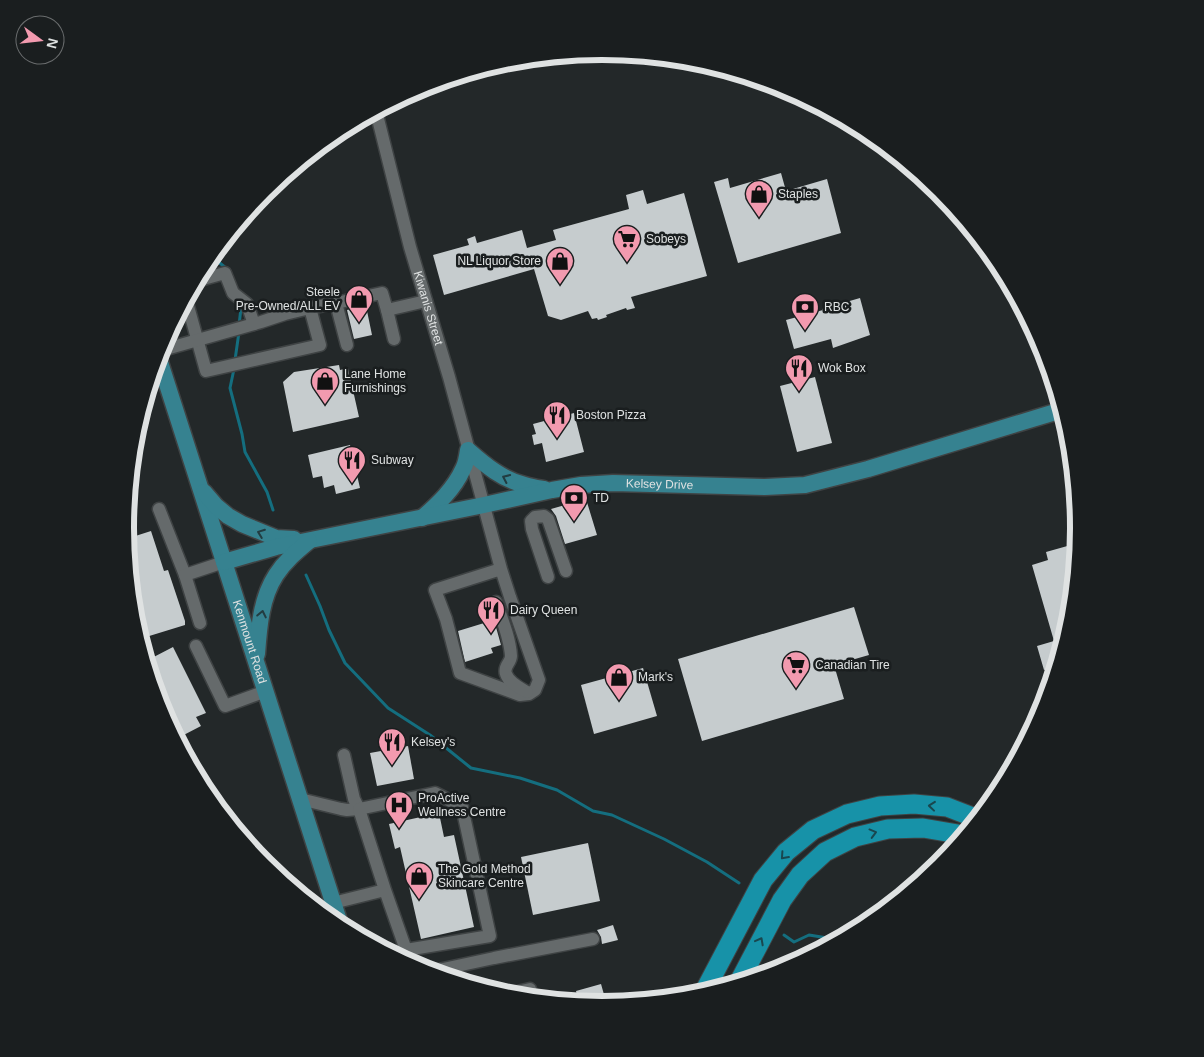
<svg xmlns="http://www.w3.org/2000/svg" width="1204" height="1057" font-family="Arial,sans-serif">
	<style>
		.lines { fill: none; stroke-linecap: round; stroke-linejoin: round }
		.stream { stroke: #146e7f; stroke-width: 3 }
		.building { fill: #c6ccce }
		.minor-casing { stroke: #3f4344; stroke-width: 15 }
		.major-casing { stroke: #3f4344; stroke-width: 19 }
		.highway-casing { stroke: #3f4344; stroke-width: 21 }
		.minor { stroke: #656a6b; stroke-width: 12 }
		.major { stroke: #368290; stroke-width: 16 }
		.highway { stroke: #1792a8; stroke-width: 19 }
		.oneway { stroke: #223c41 }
		.oneway2 { stroke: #19474f }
		.labels { text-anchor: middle; stroke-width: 5; stroke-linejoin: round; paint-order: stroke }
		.poi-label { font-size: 12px; fill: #dfe2e2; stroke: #1a1e1f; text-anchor: start }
		.street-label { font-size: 12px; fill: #dfe2e2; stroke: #1a1e1f }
		.rim { fill: none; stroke: #dfe2e2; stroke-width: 6 }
	</style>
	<rect width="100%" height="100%" fill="#232829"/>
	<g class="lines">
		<g class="stream">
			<polyline points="211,256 226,268"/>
			<polyline points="239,325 241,308 240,305"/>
			<polyline points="235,360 239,332"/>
			<polyline points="234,369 230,388 242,434 245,452 267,492 273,510"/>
			<polyline points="306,575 320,606 329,630 345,663 388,708 430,735 471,768 520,778 557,790 593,811 612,815 664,839 707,862 739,883"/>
			<polyline points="784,935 794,942 809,935 840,940"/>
		</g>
	</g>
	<g class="building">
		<polygon points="781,173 786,191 827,179 841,233 738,263 714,182 728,178 730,188"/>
		<polygon points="643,190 647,204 684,193 707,276 631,297 635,308 627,310 626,308 606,315 607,317 598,320 597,318 592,319 588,311 561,320 548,316 534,269 444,295 433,255 469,245 467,239 475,236 477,243 522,230 527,248 556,240 553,230 629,209 626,195"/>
		<polygon points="860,298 870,335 833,348 831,339 794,349 786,320 823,310 822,309"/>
		<polygon points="363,306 363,307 366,306 372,335 354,339 347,310 351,309 351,308"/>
		<polygon points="339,365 340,370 348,368 359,417 293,432 283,382 294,372"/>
		<polygon points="815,377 832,443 797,452 780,386"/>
		<polygon points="574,413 584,452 546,462 542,443 534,445 532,435 536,434 533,424"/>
		<polygon points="350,445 360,488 336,494 334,485 324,488 322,476 313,478 308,455"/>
		<polygon points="586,499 597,535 565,544 556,516 551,509"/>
		<polygon points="151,531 164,571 168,570 185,621 185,625 146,637 131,591 126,539"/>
		<polygon points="1078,543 1070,622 1056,667 1044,670 1037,646 1054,641 1032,565 1048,560 1046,552"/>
		<polygon points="854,607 869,655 834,665 844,699 702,741 678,659"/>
		<polygon points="494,620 501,645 491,648 493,653 465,662 458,631"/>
		<polygon points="173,647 206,713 196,717 201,726 176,739 161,711 146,661"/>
		<polygon points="643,668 657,716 594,734 581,685"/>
		<polygon points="408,746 414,779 377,786 370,753"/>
		<polygon points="439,813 444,837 454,835 474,927 421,939 400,847 395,849 389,824"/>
		<polygon points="588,843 600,901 533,915 521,857"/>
		<polygon points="613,925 618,940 602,944 601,937 597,930"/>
		<polygon points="601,984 607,1005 579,1004 576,991"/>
	</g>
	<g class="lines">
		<g class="minor-casing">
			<g id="minor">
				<path id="s1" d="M376 111 410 247 449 377 501 569 510 597 539 680 535 690 529 694 520 695 460 673 446 619 435 590 501 569"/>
				<polyline points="196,281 225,273 233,293 247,304 254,324"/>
				<polyline points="186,299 206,371 320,345 310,308 336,303"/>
				<polyline points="387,310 394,339"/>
				<polyline points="347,345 336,303 382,293 387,310 426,301"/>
				<polyline points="159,351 261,322 285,314 310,308"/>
				<polyline points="159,509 185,575"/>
				<polyline points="548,577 532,529 531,521 535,517 544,516 548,519 566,571"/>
				<path d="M496 602C502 619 510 638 511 656 511 663 503 666 506 674 509 683 520 688 527 692"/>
				<polyline points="200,623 185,575 224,562"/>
				<polyline points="196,646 225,706 266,691"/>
				<polyline points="300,799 341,809 347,810 359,809 354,799 344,755"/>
				<polyline points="333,903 385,890 406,950 490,936 462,807 435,793 359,809 385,890"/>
				<polyline points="429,972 494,958 593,939"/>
				<polyline points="504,995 530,989"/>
			</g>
		</g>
		<g class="major-casing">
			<g id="major">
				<path id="s2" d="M158 356 341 927"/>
				<polyline points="204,492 216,506 228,516 242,524 276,538 294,539"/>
				<path d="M422 518C438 504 454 489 463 469 466 464 467 457 468 450 485 465 503 480 525 485 531 487 538 488 544 489"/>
				<path id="s3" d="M224 562 276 547 484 505 552 490 581 485 613 483 765 487 805 485 868 469 1062 410"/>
				<path d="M257 654C259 627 261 598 276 575 285 561 297 551 309 541"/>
			</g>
		</g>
		<g class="highway-casing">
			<g id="highway">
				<polyline points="738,984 782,900 800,875 825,852 855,837 888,829 923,828 958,834 963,837"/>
				<polyline points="703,994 763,880 786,852 813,830 847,814 880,806 914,804 947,807 978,819"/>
			</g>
		</g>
		<use href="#minor" class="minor"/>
		<use href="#major" class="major"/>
		<use href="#highway" class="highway"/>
	</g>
	<defs><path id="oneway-chevron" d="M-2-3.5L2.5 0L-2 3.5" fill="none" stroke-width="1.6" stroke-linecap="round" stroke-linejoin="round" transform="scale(1.25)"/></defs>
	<g class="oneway">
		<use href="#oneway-chevron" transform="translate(506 478) rotate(-155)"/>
		<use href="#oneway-chevron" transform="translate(261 533) rotate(-159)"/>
		<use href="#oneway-chevron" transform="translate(262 614) rotate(-78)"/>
	</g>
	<g class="oneway2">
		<use href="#oneway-chevron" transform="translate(932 806) rotate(-174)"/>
		<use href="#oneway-chevron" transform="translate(873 833) rotate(-15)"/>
		<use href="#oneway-chevron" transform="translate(784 856) rotate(132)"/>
		<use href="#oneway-chevron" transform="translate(760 941) rotate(-62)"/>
	</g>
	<defs>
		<g id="shop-pin" transform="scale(1.4375)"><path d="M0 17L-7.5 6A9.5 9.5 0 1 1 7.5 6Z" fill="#f29aaf" stroke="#1a1e1f"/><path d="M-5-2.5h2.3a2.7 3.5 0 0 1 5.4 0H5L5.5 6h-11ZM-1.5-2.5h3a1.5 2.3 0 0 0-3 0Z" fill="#111"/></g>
		<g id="supermarket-pin" transform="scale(1.4375)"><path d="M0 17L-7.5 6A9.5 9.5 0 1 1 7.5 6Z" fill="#f29aaf" stroke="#1a1e1f"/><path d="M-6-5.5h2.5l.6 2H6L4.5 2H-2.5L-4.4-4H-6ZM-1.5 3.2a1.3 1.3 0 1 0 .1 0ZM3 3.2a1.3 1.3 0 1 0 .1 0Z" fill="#111"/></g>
		<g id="bank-pin" transform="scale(1.4375)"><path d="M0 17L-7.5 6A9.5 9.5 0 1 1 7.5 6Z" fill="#f29aaf" stroke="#1a1e1f"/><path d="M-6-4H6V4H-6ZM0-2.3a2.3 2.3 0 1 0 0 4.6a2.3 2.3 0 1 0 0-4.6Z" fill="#111"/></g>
		<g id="restaurant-pin" transform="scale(1.4375)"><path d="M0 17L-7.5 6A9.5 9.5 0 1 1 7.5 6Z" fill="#f29aaf" stroke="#1a1e1f"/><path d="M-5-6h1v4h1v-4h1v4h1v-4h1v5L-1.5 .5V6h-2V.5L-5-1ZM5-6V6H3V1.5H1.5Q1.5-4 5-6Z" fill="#111"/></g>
		<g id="hospital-pin" transform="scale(1.4375)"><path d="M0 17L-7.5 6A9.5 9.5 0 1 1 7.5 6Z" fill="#f29aaf" stroke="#1a1e1f"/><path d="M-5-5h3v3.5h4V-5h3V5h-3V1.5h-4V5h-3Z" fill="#111"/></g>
	</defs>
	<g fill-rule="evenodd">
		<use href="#shop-pin" x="759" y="194"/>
		<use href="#supermarket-pin" x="627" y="239"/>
		<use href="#shop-pin" x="560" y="261"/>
		<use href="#shop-pin" x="359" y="299"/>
		<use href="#bank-pin" x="805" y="307"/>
		<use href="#restaurant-pin" x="799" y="368"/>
		<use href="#shop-pin" x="325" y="381"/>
		<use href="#restaurant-pin" x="557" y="415"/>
		<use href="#restaurant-pin" x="352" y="460"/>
		<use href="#bank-pin" x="574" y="498"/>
		<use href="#restaurant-pin" x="491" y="610"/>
		<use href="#supermarket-pin" x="796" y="665"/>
		<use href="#shop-pin" x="619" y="677"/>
		<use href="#restaurant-pin" x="392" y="742"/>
		<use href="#hospital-pin" x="399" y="805"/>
		<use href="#shop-pin" x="419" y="876"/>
	</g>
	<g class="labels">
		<g class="poi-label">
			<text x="778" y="198">Staples</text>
			<text x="646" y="243">Sobeys</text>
			<text x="541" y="265" text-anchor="end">NL Liquor Store</text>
			<text x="340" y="296" text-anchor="end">Steele<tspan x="340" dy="14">Pre-Owned/ALL EV</tspan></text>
			<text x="824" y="311">RBC</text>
			<text x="818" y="372">Wok Box</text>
			<text x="344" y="378">Lane Home<tspan x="344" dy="14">Furnishings</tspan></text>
			<text x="576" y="419">Boston Pizza</text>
			<text x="371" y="464">Subway</text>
			<text x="593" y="502">TD</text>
			<text x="510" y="614">Dairy Queen</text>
			<text x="815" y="669">Canadian Tire</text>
			<text x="638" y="681">Mark's</text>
			<text x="411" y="746">Kelsey's</text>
			<text x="418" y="802">ProActive<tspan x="418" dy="14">Wellness Centre</tspan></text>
			<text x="438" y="873">The Gold Method<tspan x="438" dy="14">Skincare Centre</tspan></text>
		</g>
		<g class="street-label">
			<text dy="4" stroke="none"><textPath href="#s1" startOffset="204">Kiwanis Street</textPath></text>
			<text dy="4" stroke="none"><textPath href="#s3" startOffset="444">Kelsey Drive</textPath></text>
			<text dy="4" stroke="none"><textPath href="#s2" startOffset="300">Kenmount Road</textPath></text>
		</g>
	</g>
	<path d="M0 0H1204V1057H0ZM134 528a468 468 0 1 1 936 0a468 468 0 1 1-936 0Z" fill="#1a1e1f" fill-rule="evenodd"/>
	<path class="rim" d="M134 528a468 468 0 1 1 936 0a468 468 0 1 1-936 0Z"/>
	<g transform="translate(40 40) rotate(105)"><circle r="24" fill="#1a1e1f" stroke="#696c6d"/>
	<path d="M0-4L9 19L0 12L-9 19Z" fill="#f29aaf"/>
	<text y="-8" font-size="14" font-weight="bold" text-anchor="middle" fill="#dfe2e2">N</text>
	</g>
</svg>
